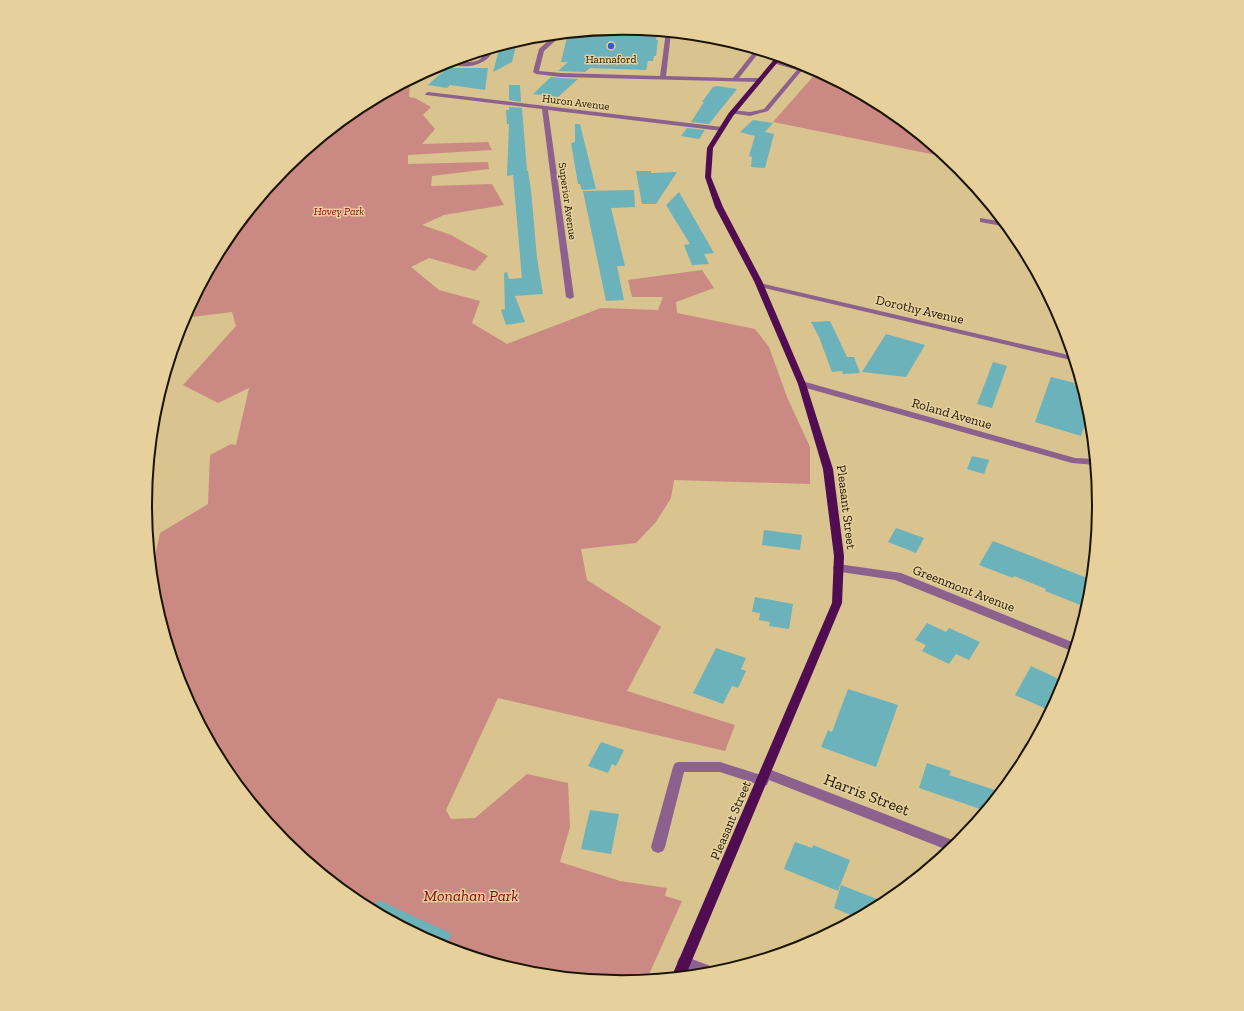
<svg xmlns="http://www.w3.org/2000/svg" width="1244" height="1011" font-family="'Zilla Slab',serif">
	<style>
		.green { fill: #ca8a83 }
		.building { fill: #6bb2bb }
		.lines { fill: none; stroke-linecap: round; stroke-linejoin: round }
		.minor { fill: #8d618d; fill-rule: evenodd }
		.major { fill: #500d52; fill-rule: evenodd }
		.poi-dot { fill: #3759ca; stroke: #e6d09c; stroke-width: 1.5 }
		.labels { text-anchor: middle; stroke-width: 3; stroke-linejoin: round; paint-order: stroke }
		.far-poi-label { font-size: 11px; fill: #1c1402; stroke: #e6d09c }
		.far-street-label { font-size: 11px; fill: #1c1402; stroke: #e6d09c }
		.far-park-label { font-size: 11px; font-style: italic; fill: #88050e; stroke: #e6d09c }
		.street-label { font-size: 13px; fill: #1c1402; stroke: #e6d09c }
		.near-street-label { font-size: 16px; fill: #1c1402; stroke: #e6d09c }
		.near-park-label { font-size: 16px; font-style: italic; fill: #88050e; stroke: #e6d09c }
		.rim { fill: none; stroke: #1c1402; stroke-width: 2 }
	</style>
	<rect width="100%" height="100%" fill="#d9c38f"/>
	<g class="green">
		<polygon points="818,71 887,109 946,157 773,122"/>
		<polygon points="410,80 409,97 415,98 431,107 423,115 435,129 422,144 488,142 492,150 408,155 408,164 488,162 489,169 432,176 431,186 492,184 504,205 444,215 422,225 451,235 488,256 475,271 429,258 411,267 439,290 480,301 472,323 507,344 601,308 658,310 663,297 632,297 628,280 702,270 714,288 676,302 677,313 755,329 769,347 787,397 810,447 810,484 674,480 671,498 656,522 636,543 581,549 587,580 661,627 627,691 735,725 725,751 498,698 446,810 451,819 475,818 527,774 568,783 570,827 560,862 620,881 667,888 665,896 682,901 646,981 622,983 529,974 439,947 357,902 284,843 225,771 181,688 154,598 151,573 160,533 208,504 210,455 231,444 236,445 249,388 218,403 183,385 236,326 232,312 192,317 181,323 225,240 285,168 357,108"/>
	</g>
	<g class="building">
		<polygon points="607,30 652,31 651,35 657,35 656,40 658,40 656,56 654,56 653,61 648,61 646,70 590,68 585,72 558,71 568,62 561,62 568,33"/>
		<polygon points="517,41 512,62 493,72 500,46"/>
		<polygon points="447,68 488,68 485,90 450,85 447,88 428,85"/>
		<polygon points="551,77 561,78 578,79 558,97 533,94"/>
		<polygon points="509,85 520,85 521,102 509,100"/>
		<polygon points="717,86 737,89 709,124 691,122 704,102 702,102 713,87"/>
		<polygon points="509,107 522,108 527,171 528,171 531,190 537,258 543,294 515,296 525,322 506,325 501,310 505,309 504,273 507,272 509,279 522,278 513,175 507,176 509,124 507,124 506,110 509,110"/>
		<polygon points="753,120 773,123 765,132 774,134 765,168 751,167 752,157 749,156 755,136 740,132"/>
		<polygon points="575,124 580,124 596,189 582,190 580,184 578,184 571,143 575,142"/>
		<polygon points="687,128 705,130 699,139 681,136"/>
		<polygon points="636,171 651,171 651,173 677,172 656,204 642,204"/>
		<polygon points="634,190 635,207 611,208 625,266 617,266 624,300 606,301 583,191"/>
		<polygon points="679,192 714,253 704,254 709,264 692,265 684,245 690,244 666,205"/>
		<polygon points="830,321 847,357 854,357 860,373 843,374 842,371 832,372 819,337 811,322"/>
		<polygon points="886,334 925,345 906,377 862,372"/>
		<polygon points="993,362 1007,366 992,408 977,404"/>
		<polygon points="1051,377 1075,383 1074,385 1083,387 1090,410 1081,436 1035,422"/>
		<polygon points="972,456 989,460 984,474 967,469"/>
		<polygon points="896,528 924,538 916,553 888,542"/>
		<polygon points="764,530 802,535 800,550 762,545"/>
		<polygon points="993,541 1092,580 1091,588 1083,606 1045,591 1046,589 1014,576 1013,578 979,565"/>
		<polygon points="755,597 793,604 789,629 769,626 770,622 759,620 760,613 752,612"/>
		<polygon points="927,623 946,632 949,628 980,642 969,660 956,654 949,664 922,651 926,645 915,640"/>
		<polygon points="716,648 746,658 741,669 746,671 738,688 732,686 723,704 693,693"/>
		<polygon points="1031,666 1065,682 1051,711 1015,695"/>
		<polygon points="848,689 898,705 876,767 821,747 828,730 832,732"/>
		<polygon points="601,742 624,750 616,766 612,764 608,773 588,766"/>
		<polygon points="927,763 951,771 949,775 1001,792 986,811 919,788"/>
		<polygon points="590,810 619,814 611,854 581,849"/>
		<polygon points="795,842 812,848 813,845 850,860 838,891 784,869"/>
		<polygon points="841,885 887,903 858,918 834,908"/>
		<polygon points="378,900 452,934 444,948 439,947 373,911"/>
	</g>
	<g class="lines">
		<g class="minor">
			<polygon points="666,32 671,33 666,76 733,78 756,49 760,51 739,78 759,78 762,80 759,82 561,77 536,74 533,72 539,49 556,34 563,34 544,51 539,71 561,73 660,76"/>
			<path d="M493 48C491 66 460 71 448 62 456 59 467 64 476 61 484 59 485 50 493 48Z"/>
			<polygon points="775,60 803,69 768,111 750,116 730,113 730,111 732,110 750,112 764,109 797,70 773,63 773,61"/>
			<polygon points="404,83 404,85 398,86"/>
			<polygon points="428,92 722,127 725,129 722,131 548,110 574,297 570,299 566,297 542,109 426,95 425,94"/>
			<polygon points="980,218 1004,222 1008,227 980,222"/>
			<polygon points="757,283 760,283 1073,356 1075,361 760,287 757,287"/>
			<polygon points="802,381 1075,458 1095,459 1095,465 1072,463 799,386 798,384"/>
			<polygon points="838,564 901,573 1077,644 1074,652 895,580 834,571 833,568 834,565"/>
			<polygon points="679,762 720,762 761,775 760,773 762,769 766,768 960,843 950,851 769,780 767,785 763,786 720,772 684,772 665,847 663,851 658,853 653,851 651,847 673,767 675,763"/>
			<polygon points="684,956 718,969 720,972 698,975 679,968 677,963 679,958"/>
		</g>
		<polygon class="major" points="777,56 782,57 733,116 713,148 711,177 723,207 762,281 806,384 833,469 844,556 842,603 685,977 671,978 832,603 834,556 823,469 798,384 754,281 715,207 705,177 707,148 728,114"/>
	</g>
	<circle class="poi-dot" cx="611" cy="46" r="4"/>
	<g class="labels">
		<g class="far-poi-label">
			<text x="611" y="63">Hannaford</text>
		</g>
		<g class="far-street-label">
			<text transform="translate(576 102) rotate(7)" y="4">Huron Avenue</text>
			<text transform="translate(568 201) rotate(82)" y="4">Superior Avenue</text>
		</g>
		<g class="far-park-label">
			<text x="339" y="215">Hovey Park</text>
		</g>
		<g class="street-label">
			<text transform="translate(920 309) rotate(13)" y="5">Dorothy Avenue</text>
			<text transform="translate(952 413) rotate(16)" y="5">Roland Avenue</text>
			<text transform="translate(847 507) rotate(83)" y="5">Pleasant Street</text>
			<text transform="translate(964 588) rotate(21)" y="5">Greenmont Avenue</text>
			<text transform="translate(730 820) rotate(-67)" y="5">Pleasant Street</text>
		</g>
		<g class="near-street-label">
			<text transform="translate(867 794) rotate(21)" y="6">Harris Street</text>
		</g>
		<g class="near-park-label">
			<text x="471" y="901">Monahan Park</text>
		</g>
	</g>
	<path d="M0 0H1244V1011H0ZM152 505a470 470 0 1 1 940 0a470 470 0 1 1-940 0Z" fill="#e6d09c" fill-rule="evenodd"/>
	<path class="rim" d="M152 505a470 470 0 1 1 940 0a470 470 0 1 1-940 0Z"/>
</svg>
